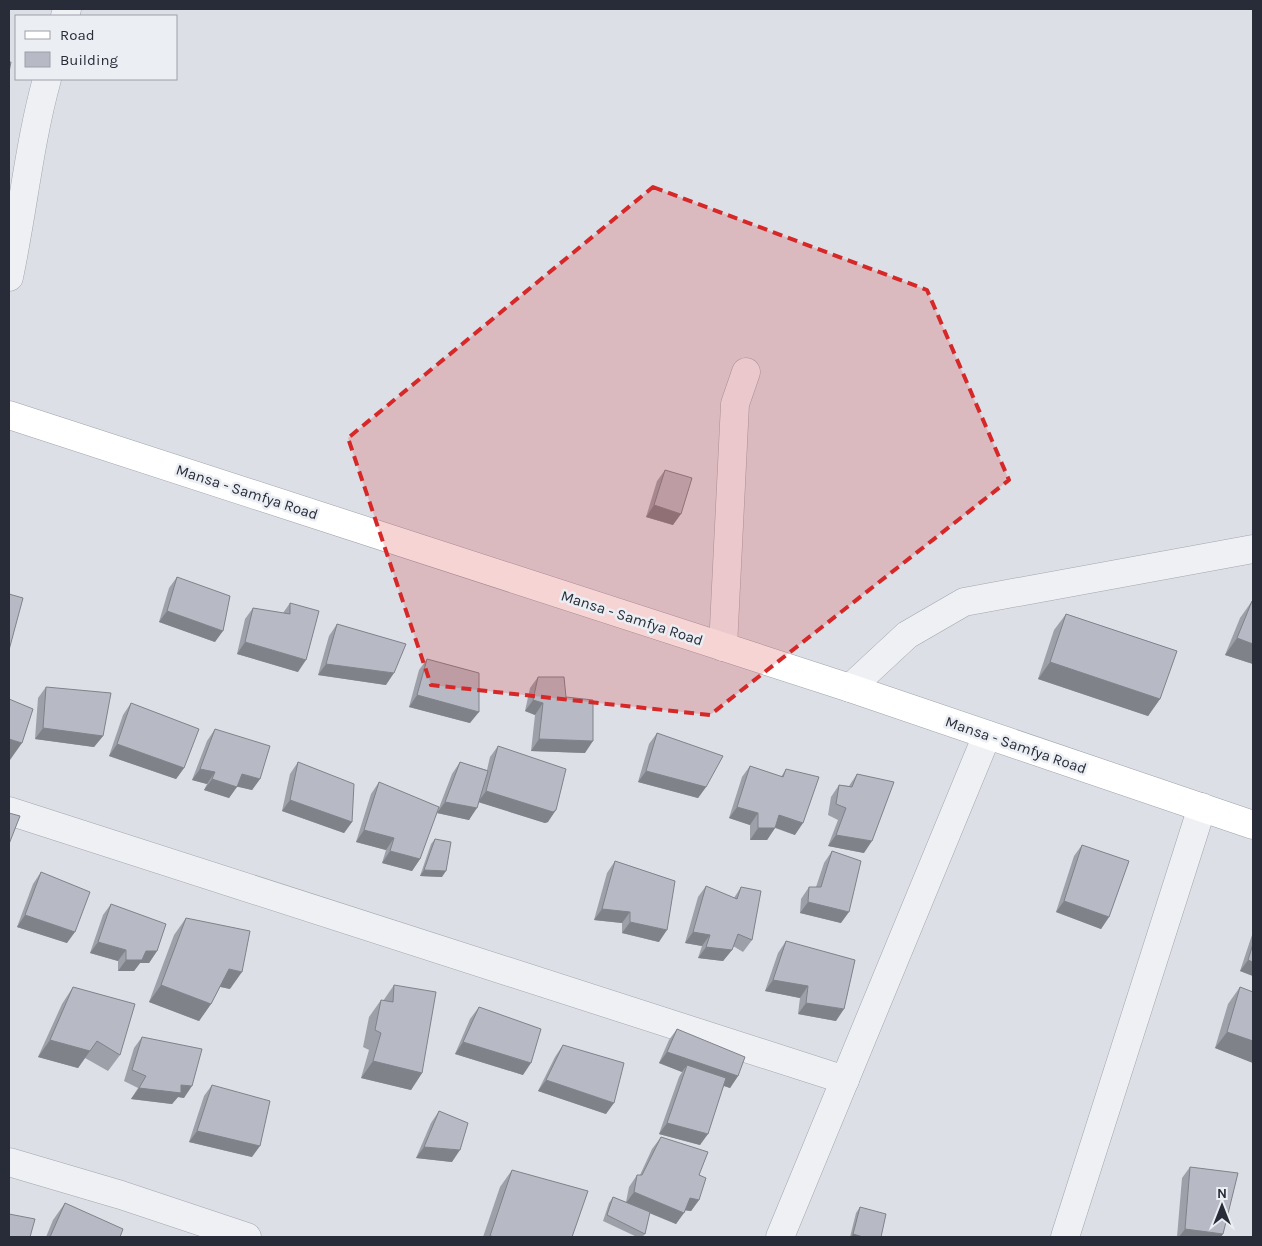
<svg xmlns="http://www.w3.org/2000/svg" width="1262" height="1246" font-family="Karla,sans-serif">
	<style>
		.lines { fill: none; stroke-linecap: round; stroke-linejoin: round }
		.street-casing { stroke: #a2a6ae; stroke-width: 29 }
		.primary-casing { stroke: #9da2af; stroke-width: 29 }
		.street { stroke: #eff0f4; stroke-width: 28 }
		.primary { stroke: #fff; stroke-width: 28 }
		.wall { fill: #9da0a9 }
		.shaded-wall { fill: #808289 }
		.building { fill: #b7bac4; stroke: #808289 }
		.marked { fill: #d62828; fill-opacity: 0.2; stroke: #d62828; stroke-width: 4; stroke-dasharray: 10 6; stroke-linejoin: round }
		.labels { text-anchor: middle; stroke-width: 5; stroke-linejoin: round; paint-order: stroke }
		.street-label { font-size: 15px; fill: #282c39; stroke: #ebeef3 }
	</style>
	<rect width="100%" height="100%" fill="#dcdfe5"/>
	<g class="lines">
		<g class="street-casing">
			<g id="street">
				<polyline points="65,16 67,9"/>
				<path d="M9 277C23 211 29 144 47 79"/>
				<polyline points="723,647 735,404 746,372"/>
				<polyline points="850,688 907,635 964,602 1253,549"/>
				<polyline points="9,811 845,1080"/>
				<polyline points="9,1162 121,1195 247,1237"/>
				<polyline points="780,1237 987,735"/>
				<polyline points="1065,1237 1202,807"/>
			</g>
		</g>
		<g class="primary-casing">
			<polyline id="primary" points="9,415 850,688 1253,825"/>
		</g>
		<use href="#street" class="street"/>
		<use href="#primary" class="primary"/>
	</g>
	<g class="wall">
		<polygon points="665,470 673,525 646,517 657,481"/>
		<polygon points="177,577 215,642 159,622 169,588"/>
		<polygon points="1252,601 1253,664 1225,655 1240,618"/>
		<polygon points="290,603 298,672 237,654 245,619 253,608 283,613"/>
		<polygon points="1066,614 1160,699 1148,716 1038,679 1054,630"/>
		<polygon points="337,624 386,685 318,675 329,636"/>
		<polygon points="427,659 470,723 409,707 419,670"/>
		<polygon points="538,677 566,697 585,753 531,751 535,715 525,711 530,688"/>
		<polygon points="46,687 103,736 94,747 35,739 38,698"/>
		<polygon points="131,703 184,768 176,779 109,756 123,715"/>
		<polygon points="215,729 260,779 252,790 237,786 229,798 204,790 207,784 192,780 207,741"/>
		<polygon points="657,733 706,787 698,798 638,782 649,744"/>
		<polygon points="498,746 548,822 545,823 479,802 469,820 437,813 452,774 460,762 487,770 490,757"/>
		<polygon points="298,762 352,822 344,833 282,811 290,774"/>
		<polygon points="750,766 781,777 786,769 795,835 775,828 767,840 750,840 750,825 729,818 742,777"/>
		<polygon points="857,774 864,853 828,846 838,820 828,815 831,797 839,785 849,786"/>
		<polygon points="379,782 420,859 412,871 382,863 386,850 356,842 371,794"/>
		<polygon points="435,839 442,877 420,876 431,844"/>
		<polygon points="1082,845 1109,917 1101,929 1056,912 1074,856"/>
		<polygon points="832,851 841,923 800,913 801,899 809,887 816,887 824,863"/>
		<polygon points="615,861 659,942 622,933 622,923 594,920 607,873"/>
		<polygon points="41,872 67,943 17,927 33,884"/>
		<polygon points="706,886 734,898 741,887 752,940 743,952 733,946 732,950 723,961 698,958 702,946 685,943 698,897"/>
		<polygon points="111,904 157,951 149,963 140,963 134,971 118,971 118,961 90,953 103,915"/>
		<polygon points="186,918 230,989 220,987 211,1004 199,1021 149,1002 174,935"/>
		<polygon points="1253,932 1253,976 1240,971"/>
		<polygon points="786,941 836,1021 798,1014 800,998 765,991 778,953"/>
		<polygon points="394,985 422,1073 411,1090 361,1078 369,1050 363,1047 369,1017 381,1000 383,1001"/>
		<polygon points="73,987 120,1055 108,1071 85,1058 78,1068 38,1057 62,1004"/>
		<polygon points="1240,987 1253,992 1253,1063 1215,1048 1228,1004"/>
		<polygon points="479,1007 523,1075 455,1054 470,1019"/>
		<polygon points="677,1029 738,1076 730,1088 724,1086 700,1145 659,1134 679,1077 682,1072 659,1063 669,1040"/>
		<polygon points="142,1037 184,1098 178,1097 172,1104 131,1099 138,1088 124,1081 134,1048"/>
		<polygon points="563,1045 606,1114 538,1091 555,1057"/>
		<polygon points="212,1085 252,1157 189,1142 204,1096"/>
		<polygon points="439,1111 452,1162 416,1158 431,1123"/>
		<polygon points="661,1137 699,1175 699,1200 691,1211 685,1210 676,1224 649,1213 645,1234 642,1237 637,1237 603,1221 609,1203 613,1197 626,1202 629,1187 637,1175 640,1175 652,1149"/>
		<polygon points="1190,1167 1223,1234 1221,1237 1177,1237 1182,1178"/>
		<polygon points="512,1170 572,1237 483,1237 500,1187"/>
		<polygon points="65,1203 120,1237 46,1237 53,1220"/>
		<polygon points="860,1207 881,1237 850,1237 856,1213"/>
	</g>
	<g class="shaded-wall">
		<polygon points="654,505 681,514 673,525 646,517"/>
		<polygon points="167,611 223,631 215,642 159,622"/>
		<polygon points="1237,638 1253,644 1253,664 1225,655"/>
		<polygon points="245,642 306,660 298,672 237,654"/>
		<polygon points="1050,662 1160,699 1148,716 1038,679"/>
		<polygon points="326,664 394,673 386,685 318,675"/>
		<polygon points="417,695 479,712 470,723 409,707"/>
		<polygon points="533,700 543,703 535,715 525,711"/>
		<polygon points="43,728 103,736 94,747 35,739"/>
		<polygon points="9,739 22,743 10,760 9,760"/>
		<polygon points="539,739 593,741 585,753 531,751"/>
		<polygon points="117,744 184,768 176,779 109,756"/>
		<polygon points="200,769 215,772 207,784 192,780"/>
		<polygon points="646,771 706,787 698,798 638,782"/>
		<polygon points="242,774 260,779 252,790 234,786"/>
		<polygon points="212,779 237,787 229,798 204,790"/>
		<polygon points="486,791 556,810 548,822 545,823 478,802"/>
		<polygon points="290,800 352,822 344,833 282,811"/>
		<polygon points="445,802 477,808 469,820 437,813"/>
		<polygon points="737,807 758,813 750,825 729,818"/>
		<polygon points="779,815 803,823 795,835 771,826"/>
		<polygon points="758,828 775,828 767,840 750,840"/>
		<polygon points="364,830 394,838 386,850 356,842"/>
		<polygon points="836,835 872,841 864,853 828,846"/>
		<polygon points="390,851 420,859 412,871 382,863"/>
		<polygon points="424,870 446,871 442,877 420,876"/>
		<polygon points="1064,901 1109,917 1101,929 1056,912"/>
		<polygon points="808,902 849,912 841,923 800,913"/>
		<polygon points="602,909 630,912 622,923 594,920"/>
		<polygon points="25,915 75,932 67,943 17,927"/>
		<polygon points="630,922 667,930 659,942 622,933"/>
		<polygon points="693,932 710,935 702,946 685,943"/>
		<polygon points="98,942 126,950 118,961 90,953"/>
		<polygon points="706,947 732,950 723,961 698,958"/>
		<polygon points="146,951 157,951 149,963 140,963 134,971 118,971 126,960"/>
		<polygon points="1248,960 1253,962 1253,976 1240,971"/>
		<polygon points="229,969 242,972 230,989 217,986"/>
		<polygon points="773,980 808,986 800,998 765,991"/>
		<polygon points="161,985 211,1004 199,1021 149,1002"/>
		<polygon points="806,1003 844,1009 836,1021 798,1014"/>
		<polygon points="1227,1032 1253,1041 1253,1063 1215,1048"/>
		<polygon points="50,1040 90,1051 78,1068 38,1057"/>
		<polygon points="463,1042 531,1063 523,1075 455,1054"/>
		<polygon points="667,1052 738,1076 730,1088 684,1072 687,1065 682,1072 659,1063"/>
		<polygon points="373,1061 422,1073 411,1090 361,1078"/>
		<polygon points="546,1080 614,1103 606,1114 538,1091"/>
		<polygon points="181,1085 192,1086 184,1098 178,1097 172,1104 131,1099 139,1088"/>
		<polygon points="667,1123 708,1134 700,1145 659,1134"/>
		<polygon points="197,1131 260,1146 252,1157 189,1142"/>
		<polygon points="424,1147 460,1150 452,1162 416,1158"/>
		<polygon points="634,1192 684,1213 676,1224 626,1203"/>
		<polygon points="690,1198 699,1200 691,1211 682,1210"/>
		<polygon points="1185,1229 1223,1234 1221,1237 1179,1237"/>
		<polygon points="853,1234 863,1237 851,1237"/>
	</g>
	<g class="building">
		<polygon points="9,62 11,62 9,72"/>
		<polygon points="665,470 692,478 681,514 654,505"/>
		<polygon points="177,577 230,596 223,631 167,611"/>
		<polygon points="9,594 23,598 9,650"/>
		<polygon points="1252,601 1253,601 1253,644 1237,638"/>
		<polygon points="290,603 319,611 306,660 245,642 253,608 290,614"/>
		<polygon points="1066,614 1177,651 1160,699 1050,662"/>
		<polygon points="337,624 406,644 394,673 326,664"/>
		<polygon points="427,659 479,673 479,712 417,695"/>
		<polygon points="538,677 564,677 566,697 593,700 593,741 539,739 543,703 533,700"/>
		<polygon points="46,687 111,693 103,736 43,728"/>
		<polygon points="9,699 33,709 22,743 9,739"/>
		<polygon points="131,703 199,729 184,768 117,744"/>
		<polygon points="215,729 270,746 260,779 242,774 237,787 212,779 215,772 200,769"/>
		<polygon points="657,733 723,756 706,787 646,771"/>
		<polygon points="498,746 566,769 556,810 553,812 486,791"/>
		<polygon points="298,762 354,784 352,822 290,800"/>
		<polygon points="460,762 488,771 477,808 445,802"/>
		<polygon points="750,766 783,777 786,769 819,777 803,823 779,815 775,828 758,828 758,813 737,807"/>
		<polygon points="857,774 894,782 872,841 836,835 846,808 836,804 839,785 852,787"/>
		<polygon points="379,782 439,807 420,859 390,851 394,838 364,830"/>
		<polygon points="9,813 20,816 9,844"/>
		<polygon points="435,839 451,842 446,871 424,870"/>
		<polygon points="1082,845 1129,861 1109,917 1064,901"/>
		<polygon points="832,851 861,861 849,912 808,902 809,887 821,887"/>
		<polygon points="615,861 675,881 667,930 630,922 630,912 602,909"/>
		<polygon points="41,872 90,892 75,932 25,915"/>
		<polygon points="706,886 737,899 741,887 761,891 752,940 738,934 732,950 706,947 710,935 693,932"/>
		<polygon points="111,904 166,924 157,951 146,951 142,960 126,960 126,950 98,942"/>
		<polygon points="186,918 250,931 242,972 229,969 211,1004 161,985"/>
		<polygon points="786,941 855,960 844,1009 806,1003 808,986 773,980"/>
		<polygon points="1253,944 1253,962 1248,960"/>
		<polygon points="394,985 436,992 422,1073 373,1061 381,1033 375,1030 381,1000 393,1002"/>
		<polygon points="73,987 135,1004 120,1055 97,1041 90,1051 50,1040"/>
		<polygon points="1240,987 1253,992 1253,1041 1227,1032"/>
		<polygon points="479,1007 541,1029 531,1063 463,1042"/>
		<polygon points="677,1029 745,1057 738,1076 667,1052"/>
		<polygon points="142,1037 202,1049 192,1086 181,1085 181,1093 139,1088 146,1076 132,1070"/>
		<polygon points="563,1045 624,1063 614,1103 546,1080"/>
		<polygon points="687,1065 726,1078 708,1134 667,1123"/>
		<polygon points="212,1085 270,1101 260,1146 197,1131"/>
		<polygon points="439,1111 468,1123 460,1150 424,1147"/>
		<polygon points="661,1137 708,1152 699,1175 706,1178 699,1200 690,1198 684,1213 634,1192 637,1175 642,1175"/>
		<polygon points="1190,1167 1238,1173 1223,1234 1185,1229"/>
		<polygon points="512,1170 588,1191 572,1237 496,1237 490,1236"/>
		<polygon points="613,1197 650,1212 645,1234 607,1215"/>
		<polygon points="65,1203 123,1229 120,1237 50,1237"/>
		<polygon points="860,1207 886,1214 881,1237 863,1237 853,1234"/>
		<polygon points="9,1214 35,1219 30,1237 9,1237"/>
	</g>
	<path class="marked" d="M653 187 927 290 1009 480 710 715 431 685 348 438Z"/>
	<g class="labels">
		<g class="street-label">
			<text transform="translate(247 492) rotate(18)" y="5">Mansa - Samfya Road</text>
			<text transform="translate(632 618) rotate(18)" y="5">Mansa - Samfya Road</text>
			<text transform="translate(1016 745) rotate(19)" y="5">Mansa - Samfya Road</text>
		</g>
	</g>
	<rect width="1262" height="1246" fill="none" stroke="#282c39" stroke-width="20"/>
	<rect x="15" y="15" width="162" height="65" fill="#ebeef3" stroke="#9da0a9"/>
	<rect x="25" y="31" width="25" height="8" fill="#ffffff" stroke="#9da0a9"/>
	<text x="60" y="40" font-size="15" fill="#282c39">Road</text>
	<rect x="25" y="52" width="25" height="15" fill="#b7bac4" stroke="#9da0a9"/>
	<text x="60" y="65" font-size="15" fill="#282c39">Building</text>
	<g transform="translate(1222 1206)" stroke="#ebeef3" stroke-width="4" paint-order="stroke">
	<path d="M0-4L9 19L0 12L-9 19Z" fill="#282c39"/>
	<text y="-8" font-size="14" font-weight="bold" text-anchor="middle" fill="#282c39">N</text>
	</g>
</svg>
